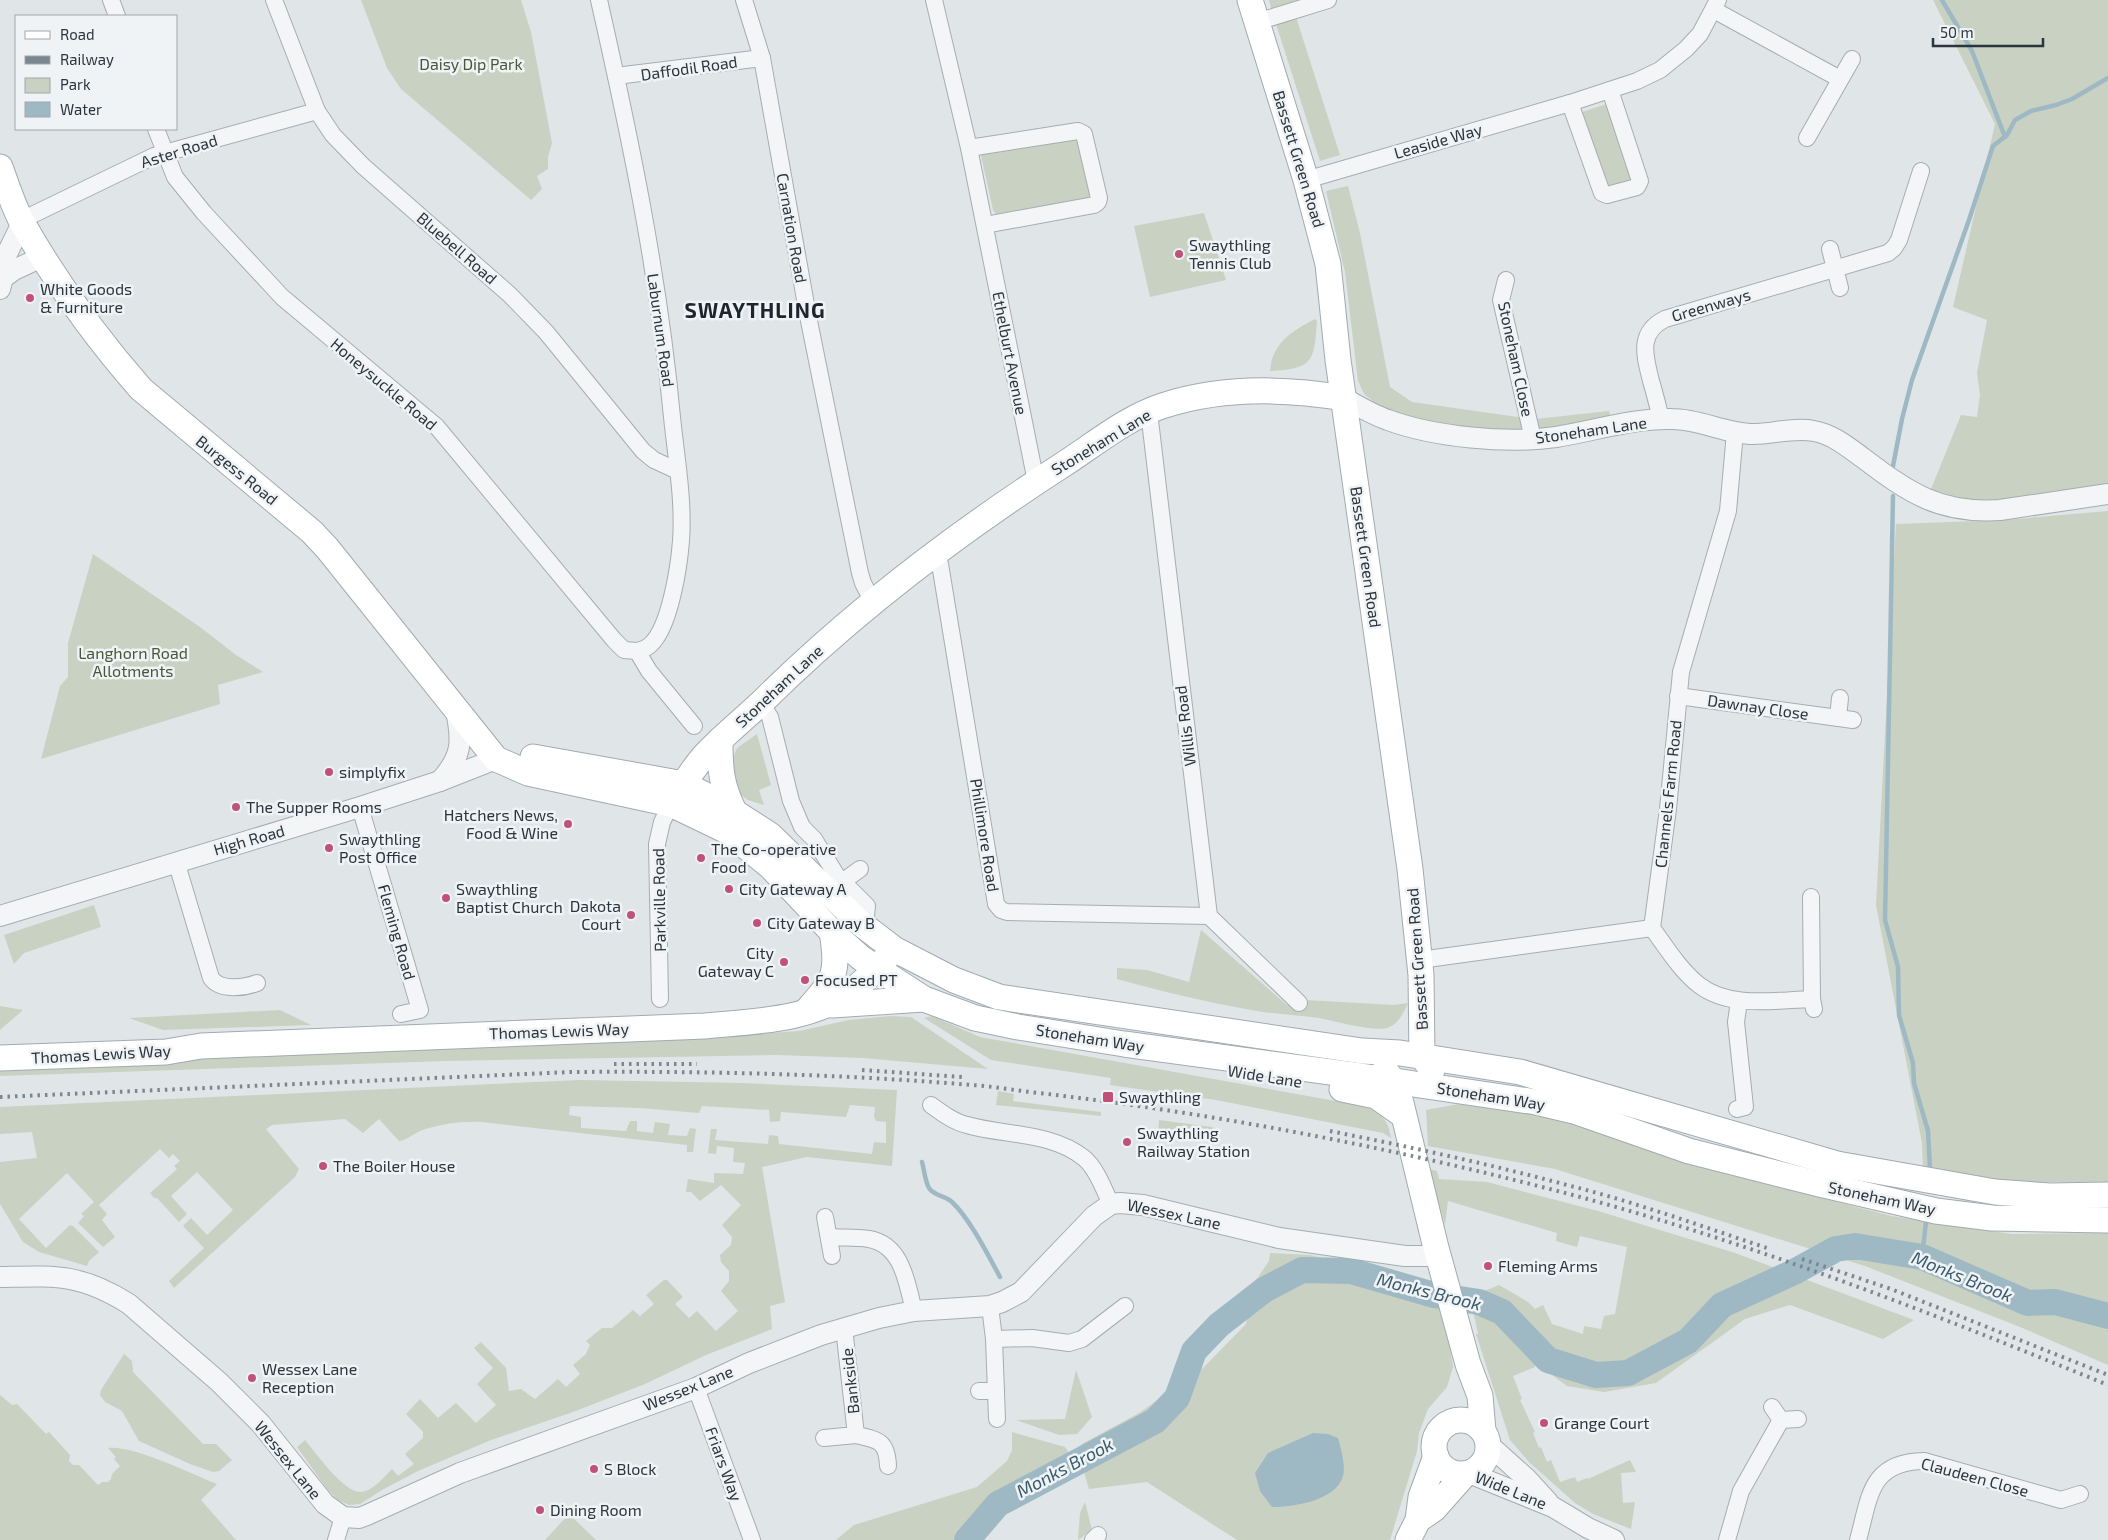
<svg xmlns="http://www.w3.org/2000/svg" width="2108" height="1540" font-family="'Exo 2',sans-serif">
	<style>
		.green { fill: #c9d1c2 }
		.water { fill: #9fb9c4 }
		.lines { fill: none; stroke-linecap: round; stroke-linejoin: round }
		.stream { stroke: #9fb9c4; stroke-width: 4.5 }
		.river { stroke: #9fb9c4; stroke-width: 26 }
		.minor-casing { stroke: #a6adb1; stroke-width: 18 }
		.tertiary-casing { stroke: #a6adb1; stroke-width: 22 }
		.primary-casing { stroke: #a1abb2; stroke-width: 27 }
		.minor { stroke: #f3f5f6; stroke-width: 16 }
		.tertiary { stroke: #f3f5f6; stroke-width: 20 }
		.primary { stroke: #fff; stroke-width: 25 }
		.rail { stroke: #7b878f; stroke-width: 4; stroke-dasharray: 2.5 5; stroke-linecap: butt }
		.poi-dot { fill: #c0527a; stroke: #f0f3f5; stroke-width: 2 }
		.labels { text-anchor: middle; stroke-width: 5; stroke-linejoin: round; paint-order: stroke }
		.park-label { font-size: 16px; fill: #455839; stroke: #f0f3f5 }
		.street-label { font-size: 16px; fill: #2b353d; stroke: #f0f3f5 }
		.poi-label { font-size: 16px; fill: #2b353d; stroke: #f0f3f5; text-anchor: start }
		.water-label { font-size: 18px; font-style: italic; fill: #395b6d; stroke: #f0f3f5 }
		.district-label { font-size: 21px; font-weight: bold; letter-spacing: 1px; fill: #1d262e; stroke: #f0f3f5 }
	</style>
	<rect width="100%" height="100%" fill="#e0e5e8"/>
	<g class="green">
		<polygon points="361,0 521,0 531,32 552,143 548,157 548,169 537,176 542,189 531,200 401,89 387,68"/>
		<polygon points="1269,0 1310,0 1272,12"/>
		<polygon points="1933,0 2108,0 2108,486 1988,506 1931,489 1961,415 1977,417 1980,395 1977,373 1987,320 1953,307 1995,124"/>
		<polygon points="1296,17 1340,155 1320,161 1276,24"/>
		<polygon points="1607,104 1632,181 1612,189 1607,186 1582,112"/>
		<polygon points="1079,138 1091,192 1089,199 996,214 993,210 981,155 984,153"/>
		<polygon points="1348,186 1360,233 1390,387 1412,402 1525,418 1528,435 1409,420 1379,406 1364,394 1358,381 1345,272 1326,191"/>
		<polygon points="1204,213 1226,280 1150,297 1134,226"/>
		<path d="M1315 319 1317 321C1314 361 1314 369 1270 371 1272 343 1292 331 1315 319Z"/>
		<polygon points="1609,411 1612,422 1539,432 1536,419"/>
		<polygon points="2108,511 2108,1182 2034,1182 1978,1178 1923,1167 1922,1143 1876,905 1896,524 2004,520"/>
		<polygon points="93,554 200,627 236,655 263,672 218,685 220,704 41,759 60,686 68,677 68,643"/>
		<polygon points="757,734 771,785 759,790 764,805 748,800 736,791 732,760 737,748"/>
		<polygon points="94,905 101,927 24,953 14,964 4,935"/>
		<path d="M1201 930 1287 1005 1306 1000 1394 1005 1408 1003C1404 1012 1398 1025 1387 1028 1373 1032 1335 1021 1319 1018 1296 1015 1273 1014 1251 1010 1205 1002 1161 991 1117 979V968L1147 970 1189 982Z"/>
		<polygon points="0,1006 23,1010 0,1030"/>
		<polygon points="280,1010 311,1025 163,1030 129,1018"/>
		<polygon points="890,1016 911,1017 988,1069 863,1058 777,1055 445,1061 0,1076 0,1066 645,1041 799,1031 849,1020"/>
		<path d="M932 1016 980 1037 1369 1107C1384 1117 1388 1120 1391 1138L1383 1133 1216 1100 1110 1085 1111 1078 991 1060 924 1018Z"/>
		<path d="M580 1080 742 1083 897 1090 892 1166 807 1157 762 1167 785 1302 770 1306 772 1329 706 1355 645 1384 573 1412 491 1440 418 1471 382 1490 360 1504 349 1505 338 1500 327 1489 297 1447 305 1440C315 1452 345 1494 361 1492 373 1491 384 1477 392 1469L398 1476 414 1464 405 1454 423 1438V1432L406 1414 420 1399 438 1418 456 1403 476 1423 496 1405 477 1384 493 1368 474 1348 481 1342 506 1368 509 1391 521 1389 535 1399 558 1379 566 1387 580 1374 573 1365 586 1354 590 1345 586 1341 602 1328H612L633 1310 640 1316 654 1304 646 1295 664 1280H667L683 1297 675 1304 689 1318 697 1311 716 1331 738 1311 721 1291 729 1281V1271L721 1262 720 1255 731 1245 732 1237 722 1225 741 1205 721 1185 700 1201 691 1192H686L688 1179 714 1183V1173L743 1174 745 1163 733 1162 734 1148 717 1146 716 1154 708 1153 711 1129H717L715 1140 768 1144 769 1135 778 1136 779 1144 872 1154 874 1142 886 1143V1122L876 1121 874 1117 875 1107 850 1105 846 1117 781 1112 780 1121 770 1122 769 1110 702 1106 699 1113 640 1108 570 1106 569 1115 581 1117V1128L626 1131 630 1121H637V1131L653 1133 655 1122 670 1124 668 1135 687 1136 690 1128 696 1129 693 1152H687V1145L482 1122C461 1121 440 1124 420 1131 413 1134 407 1140 399 1141L379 1119 363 1133 345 1119 272 1125 266 1129 299 1169 295 1177 174 1288 169 1281 204 1248 183 1226 191 1218 207 1235 233 1210 197 1172 171 1196 187 1214 179 1222 157 1198H154L150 1193 177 1169 174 1166 180 1161 173 1154 169 1158 160 1149 99 1205 107 1214 102 1220 115 1237 103 1247 78 1223 84 1216 81 1214 94 1202 67 1173 19 1219 46 1248 70 1225 73 1226 99 1252 89 1261 87 1266 39 1252 23 1242 0 1204V1162L37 1158 32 1132 0 1134V1107Z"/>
		<polygon points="998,1091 1014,1094 1013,1101 1101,1112 1101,1116 996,1105"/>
		<polygon points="1459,1104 1535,1114 1587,1126 1749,1179 1891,1216 2012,1234 2108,1233 2108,1365 2020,1327 1865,1266 1555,1169 1428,1146 1426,1110"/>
		<polygon points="1159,1120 1212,1127 1215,1129 1213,1139 1165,1131 1163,1139 1158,1139"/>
		<polygon points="1429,1169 1437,1171 1439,1179 1487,1182 1598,1211 1735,1253 1914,1320 1883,1339 1790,1305 1745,1319 1656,1383 1604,1392 1567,1386 1536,1363 1535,1367 1513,1376 1522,1399 1520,1400 1535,1432 1533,1433 1539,1448 1541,1447 1547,1462 1551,1460 1560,1482 1575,1477 1577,1482 1587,1478 1588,1479 1630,1460 1636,1472 1621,1473 1623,1503 1635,1502 1631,1529 1593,1514 1575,1503 1529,1462 1510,1440 1476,1334 1478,1334 1470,1297 1499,1285 1528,1302 1535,1309 1543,1305 1552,1324 1583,1334 1584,1326 1601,1329 1604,1316 1615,1314 1627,1247 1580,1236 1577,1247 1556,1241 1557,1233 1448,1201 1445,1225"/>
		<polygon points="1270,1253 1310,1255 1376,1271 1431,1281 1449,1340 1453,1367 1447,1387 1428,1409 1419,1433 1417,1451 1390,1540 1237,1540 1147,1482 1089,1489 1077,1449 1082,1444 1139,1413 1203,1368 1246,1324 1250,1289 1269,1261"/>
		<polygon points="124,1354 132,1361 133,1372 203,1444 216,1444 232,1460 219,1471 213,1472 190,1464 139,1441 122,1411 105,1402 100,1395 101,1390"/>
		<polygon points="1076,1370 1092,1417 1077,1434 1059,1435 1016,1420 1065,1419"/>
		<path d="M0 1395 12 1405 17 1404 46 1434 49 1432 70 1455 69 1461 73 1465H79L98 1485 102 1482H108L111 1479 112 1474 120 1466 114 1459 116 1457 108 1448C134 1445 191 1474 217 1484L201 1500 236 1540H0Z"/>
		<polygon points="1012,1432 1065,1447 1069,1453 994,1495 955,1540 836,1540 854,1525 977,1487 1007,1461 1012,1450"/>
		<polygon points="1085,1502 1092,1530 1078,1540 1080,1513"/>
		<polygon points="569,1514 596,1540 545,1540"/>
	</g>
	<path class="water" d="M1313 1433 1328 1434 1338 1438C1341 1448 1346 1467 1343 1476 1336 1501 1293 1507 1272 1507L1260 1491 1255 1473 1268 1453Z"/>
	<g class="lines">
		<g class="stream">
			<polyline points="1942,0 1972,51 2005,137"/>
			<polyline points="1893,466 1902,419 1912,380 1969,220 1993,146 2007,135 2015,120 2031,111 2056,105 2072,99 2108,78"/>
			<polyline points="1893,496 1885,920 1898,967 1899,1015 1913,1063 1914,1083 1928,1131 1930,1169"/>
			<path d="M922 1162C924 1169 925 1181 929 1188 934 1196 946 1196 952 1202 970 1219 988 1255 1000 1277"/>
			<polyline points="1922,1257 1926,1222"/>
			<polyline points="1094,1442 1099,1450"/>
		</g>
		<polyline class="river" points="967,1540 998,1504 1155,1421 1177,1398 1194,1351 1219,1325 1264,1290 1302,1270 1351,1271 1434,1295 1479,1302 1502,1312 1548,1360 1596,1375 1628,1373 1688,1341 1722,1305 1794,1272 1836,1249 1855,1246 1922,1257 2028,1303 2055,1302 2108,1316"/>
		<g class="minor-casing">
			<g id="minor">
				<polyline points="111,0 117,16"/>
				<polyline points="274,0 317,111 333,135 363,166 510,295 546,332 643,451 654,460 678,471"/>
				<path d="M599 0C630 137 659 276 672 417 676 457 684 500 681 541 679 566 670 628 650 645 647 648 642 650 637 651"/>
				<polyline points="744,0 762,58 808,316 860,573 863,583 873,602"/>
				<polyline points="934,0 969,148 1036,482"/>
				<polyline points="1714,10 1840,79"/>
				<polyline points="1257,22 1328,0"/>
				<polyline points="616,76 762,58"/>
				<polyline points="1570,103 1602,193 1607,195 1637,187 1640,181 1610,90"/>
				<polyline points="156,129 175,177 204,213 282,297 437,427 614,640 624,650 637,651 649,671 694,726"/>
				<polyline points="1807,138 1852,59"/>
				<polyline points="969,148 1078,131 1084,134 1099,198 1098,202 1094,205 985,225"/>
				<polyline points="1306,180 1570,103 1637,81 1660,70 1686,49 1700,34 1718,0"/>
				<polyline points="22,223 32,215 154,156 317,111"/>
				<polyline points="1830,249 1840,288"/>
				<polyline points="1506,280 1501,300 1533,439"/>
				<polyline points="1149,412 1209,916 1299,1003"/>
				<path d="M1661 419C1658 407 1655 394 1651 381 1645 356 1637 333 1665 319L1888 253 1894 248 1899 240 1921 171"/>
				<polyline points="936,554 940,564 996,904 1001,910 1007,912 1209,916"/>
				<polyline points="1678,696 1853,720"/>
				<polyline points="761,703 770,717 791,801 802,827 814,839 837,876 867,906 866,916 860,923"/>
				<polyline points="1838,718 1840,698"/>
				<polyline points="360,807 420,1010 401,1014"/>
				<path d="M176 861 211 978C220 991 244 988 257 983"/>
				<polyline points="842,882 860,869"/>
				<polyline points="1811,897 1812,999 1814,1009"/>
				<polyline points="1652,928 1668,809 1681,672 1728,511 1735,432"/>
				<path d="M1652 928C1666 947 1680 970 1699 985 1730 1009 1776 1000 1812 999"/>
				<polyline points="1420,960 1652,928"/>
				<polyline points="660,999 657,844 662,822 671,804"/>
				<path d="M931 1105C942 1113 954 1122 967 1125 1006 1136 1052 1132 1084 1158 1097 1169 1104 1190 1111 1204"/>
				<polyline points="1737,1109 1745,1107 1736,1022 1739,1001"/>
				<polyline points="825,1217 832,1256"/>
				<path d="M829 1237C842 1238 856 1237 869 1239 903 1245 907 1284 914 1311"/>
				<polyline points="990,1306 994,1339 997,1419"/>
				<polyline points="994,1339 1032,1338 1069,1343 1082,1339 1125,1306"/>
				<polyline points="696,1388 752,1540"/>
				<polyline points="979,1391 996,1391"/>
				<polyline points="1772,1407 1781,1420 1798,1419"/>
				<path d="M856 1435C879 1440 887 1441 888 1466"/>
				<polyline points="824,1438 856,1435 844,1328"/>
				<polyline points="336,1540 343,1517"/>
				<polyline points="1093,1540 1098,1535"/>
				<polyline points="1727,1540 1741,1491 1781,1420"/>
				<path d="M1858 1540C1870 1497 1869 1462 1924 1461L2061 1500 2080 1494"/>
			</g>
		</g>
		<g class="tertiary-casing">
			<g id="tertiary">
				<polyline points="3,278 14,270 44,256"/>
				<polyline points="0,289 3,278 3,262 22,223"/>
				<path d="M1344 398C1358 406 1373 415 1388 420 1434 437 1507 444 1556 437 1594 431 1633 418 1672 419 1700 419 1726 434 1753 434 1773 434 1794 427 1814 431 1832 434 1848 447 1863 458 1909 493 1940 514 2000 510L2108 494"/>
				<path d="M440 781C463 756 462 741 456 710"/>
				<polyline points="0,916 360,807 440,781 496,759"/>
				<path d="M0 1277C55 1276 80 1273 129 1304L219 1382 261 1424 325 1504 343 1517 359 1518 367 1515 460 1473 696 1388 749 1363 821 1335 879 1318 914 1311 990 1306 1002 1302 1021 1292 1094 1216 1111 1204 1120 1203 1143 1205 1279 1238 1405 1256H1439"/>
				<polyline points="1488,1444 1527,1479 1548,1502"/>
				<polyline points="1469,1473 1553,1507 1588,1528 1614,1540"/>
			</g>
		</g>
		<g class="primary-casing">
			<g id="primary">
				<polyline points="1250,0 1306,180 1328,264 1338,360 1410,869 1421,975 1422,1056 1432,1070"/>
				<path d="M0 167C7 186 13 206 23 224 56 282 97 339 141 389L312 532 327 548 496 759 528 773 671 804 727 831 771 867 832 932 861 958 924 999 975 1018 1018 1027 1124 1044 1353 1075 1536 1102 1574 1111 1689 1151 1819 1184 1936 1211 1992 1218 2108 1220"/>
				<path d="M720 740C720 769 721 785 734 811"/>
				<polyline points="533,757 684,784 717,801 770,835 860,923 894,949 954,980 999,997 1362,1051 1400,1053 1520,1072 1837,1164 1995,1192 2050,1196 2108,1195"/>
				<path d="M675 797C684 783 694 767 706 754 724 735 744 719 763 701 853 612 957 533 1064 464 1095 444 1126 418 1162 406 1220 387 1285 388 1344 398"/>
				<polyline points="832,1005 924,999"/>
				<path d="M808 1009C835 979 839 973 832 932"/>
				<path d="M0 1058 166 1052 201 1046 705 1026C756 1021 811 1021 854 989 866 980 877 968 887 957"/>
				<polyline points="1385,1070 1394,1082 1401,1103 1435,1244 1468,1364 1480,1396 1483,1431"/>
				<polyline points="1342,1089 1376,1096 1403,1115"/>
				<circle cx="1461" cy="1447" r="27"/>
				<polyline points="1418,1520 1434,1509 1465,1474"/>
				<polyline points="1408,1540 1418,1520 1421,1497 1436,1456"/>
			</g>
		</g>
		<use href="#minor" class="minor"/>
		<use href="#tertiary" class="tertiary"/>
		<use href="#primary" class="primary"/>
		<g class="rail">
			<polyline points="614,1064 697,1064"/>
			<polyline points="862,1070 962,1077"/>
			<path d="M0 1097 571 1072C709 1071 846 1074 984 1086 1002 1088 1020 1091 1039 1093 1218 1114 1395 1148 1569 1194 1753 1243 1932 1313 2108 1385"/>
			<path d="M1330 1131C1410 1147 1489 1164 1567 1185 1635 1202 1701 1226 1767 1248"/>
			<polyline points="1802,1259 1891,1289 2108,1375"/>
		</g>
	</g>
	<g class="poi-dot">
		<circle cx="1179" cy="254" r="5"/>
		<circle cx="30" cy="298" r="5"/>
		<circle cx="329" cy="772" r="5"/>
		<circle cx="236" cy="807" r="5"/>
		<circle cx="568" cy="824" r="5"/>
		<circle cx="329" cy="848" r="5"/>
		<circle cx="701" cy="858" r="5"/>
		<circle cx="729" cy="889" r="5"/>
		<circle cx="446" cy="898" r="5"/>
		<circle cx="631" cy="915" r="5"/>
		<circle cx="757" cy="923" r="5"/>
		<circle cx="784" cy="962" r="5"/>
		<circle cx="805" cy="980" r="5"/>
		<rect x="1102" y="1091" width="12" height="12" rx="2.5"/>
		<circle cx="1127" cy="1142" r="5"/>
		<circle cx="323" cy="1166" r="5"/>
		<circle cx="1488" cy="1266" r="5"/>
		<circle cx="252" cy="1378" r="5"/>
		<circle cx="1544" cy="1423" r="5"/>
		<circle cx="594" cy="1469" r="5"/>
		<circle cx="540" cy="1510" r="5"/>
	</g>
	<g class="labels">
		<g class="park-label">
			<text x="471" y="70">Daisy Dip Park</text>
			<text x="133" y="659">Langhorn Road<tspan x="133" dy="18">Allotments</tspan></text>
		</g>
		<g class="street-label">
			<text transform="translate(689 68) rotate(-8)" y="6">Daffodil Road</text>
			<text transform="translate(1438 141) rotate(-16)" y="6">Leaside Way</text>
			<text transform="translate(179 151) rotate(-17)" y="6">Aster Road</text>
			<text transform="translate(1299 159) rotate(73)" y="6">Bassett Green Road</text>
			<text transform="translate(792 228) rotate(80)" y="6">Carnation Road</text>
			<text transform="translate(457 248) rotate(41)" y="6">Bluebell Road</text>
			<text transform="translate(1711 305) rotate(-16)" y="6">Greenways</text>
			<text transform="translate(661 330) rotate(82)" y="6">Laburnum Road</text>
			<text transform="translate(1010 353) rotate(79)" y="6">Ethelburt Avenue</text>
			<text transform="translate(1516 359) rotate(78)" y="6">Stoneham Close</text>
			<text transform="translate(384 384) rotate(40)" y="6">Honeysuckle Road</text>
			<text transform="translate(1591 430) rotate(-8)" y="6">Stoneham Lane</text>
			<text transform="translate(1101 442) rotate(-31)" y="6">Stoneham Lane</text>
			<text transform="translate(237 470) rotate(39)" y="6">Burgess Road</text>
			<text transform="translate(1366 557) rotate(82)" y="6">Bassett Green Road</text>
			<text transform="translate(779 686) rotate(-43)" y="6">Stoneham Lane</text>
			<text transform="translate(1758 707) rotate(8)" y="6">Dawnay Close</text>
			<text transform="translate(1185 726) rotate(-97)" y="6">Willis Road</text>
			<text transform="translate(1668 794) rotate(-84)" y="6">Channels Farm Road</text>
			<text transform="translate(985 835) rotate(81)" y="6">Phillimore Road</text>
			<text transform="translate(249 840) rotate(-16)" y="6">High Road</text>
			<text transform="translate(659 900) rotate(-91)" y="6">Parkville Road</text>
			<text transform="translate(397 932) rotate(74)" y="6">Fleming Road</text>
			<text transform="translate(1417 959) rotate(-94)" y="6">Bassett Green Road</text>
			<text transform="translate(559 1031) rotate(-2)" y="6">Thomas Lewis Way</text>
			<text transform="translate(1090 1038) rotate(9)" y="6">Stoneham Way</text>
			<text transform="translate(101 1054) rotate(-3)" y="6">Thomas Lewis Way</text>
			<text transform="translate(1265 1076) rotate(9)" y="6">Wide Lane</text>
			<text transform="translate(1491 1096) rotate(9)" y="6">Stoneham Way</text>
			<text transform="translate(1882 1198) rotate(12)" y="6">Stoneham Way</text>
			<text transform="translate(1174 1214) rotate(12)" y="6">Wessex Lane</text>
			<text transform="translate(850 1381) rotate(-96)" y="6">Bankside</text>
			<text transform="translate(688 1388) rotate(-22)" y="6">Wessex Lane</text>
			<text transform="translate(288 1460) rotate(51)" y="6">Wessex Lane</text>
			<text transform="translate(724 1464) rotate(70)" y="6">Friars Way</text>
			<text transform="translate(1975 1477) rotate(15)" y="6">Claudeen Close</text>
			<text transform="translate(1511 1490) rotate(22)" y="6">Wide Lane</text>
		</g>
		<g class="poi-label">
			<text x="1189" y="251">Swaythling<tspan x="1189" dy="18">Tennis Club</tspan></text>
			<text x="40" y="295">White Goods<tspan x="40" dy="18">&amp; Furniture</tspan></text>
			<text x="339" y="778">simplyfix</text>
			<text x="246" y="813">The Supper Rooms</text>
			<text x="558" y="821" text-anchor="end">Hatchers News,<tspan x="558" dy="18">Food &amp; Wine</tspan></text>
			<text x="339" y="845">Swaythling<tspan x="339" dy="18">Post Office</tspan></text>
			<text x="711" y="855">The Co-operative<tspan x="711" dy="18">Food</tspan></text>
			<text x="456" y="895">Swaythling<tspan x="456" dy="18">Baptist Church</tspan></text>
			<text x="739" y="895">City Gateway A</text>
			<text x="621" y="912" text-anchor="end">Dakota<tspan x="621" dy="18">Court</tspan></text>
			<text x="767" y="929">City Gateway B</text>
			<text x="774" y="959" text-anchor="end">City<tspan x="774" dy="18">Gateway C</tspan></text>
			<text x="815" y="986">Focused PT</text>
			<text x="1119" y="1103">Swaythling</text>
			<text x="1137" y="1139">Swaythling<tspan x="1137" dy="18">Railway Station</tspan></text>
			<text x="333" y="1172">The Boiler House</text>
			<text x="1498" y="1272">Fleming Arms</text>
			<text x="262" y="1375">Wessex Lane<tspan x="262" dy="18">Reception</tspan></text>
			<text x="1554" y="1429">Grange Court</text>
			<text x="604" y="1475">S Block</text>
			<text x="550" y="1516">Dining Room</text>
		</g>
		<g class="water-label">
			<text transform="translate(1962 1277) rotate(22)" y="6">Monks Brook</text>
			<text transform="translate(1429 1292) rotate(14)" y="6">Monks Brook</text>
			<text transform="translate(1065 1468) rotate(-28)" y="6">Monks Brook</text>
		</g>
		<g class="district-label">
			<text x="755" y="318">SWAYTHLING</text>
		</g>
	</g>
	<rect x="15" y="15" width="162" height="115" fill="#f0f3f5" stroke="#a1a7ab"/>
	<rect x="25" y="31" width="25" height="8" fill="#ffffff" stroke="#a1a7ab"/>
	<text x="60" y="40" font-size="15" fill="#2b353d">Road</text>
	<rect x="25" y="56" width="25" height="8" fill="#7b878f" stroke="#a1a7ab"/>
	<text x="60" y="65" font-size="15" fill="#2b353d">Railway</text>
	<rect x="25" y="78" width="25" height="15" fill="#c9d1c2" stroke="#a1a7ab"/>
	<text x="60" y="90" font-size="15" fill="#2b353d">Park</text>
	<rect x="25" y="102" width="25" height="15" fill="#9fb9c4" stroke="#a1a7ab"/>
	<text x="60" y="115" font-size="15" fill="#2b353d">Water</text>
	<path d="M1933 38v8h110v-8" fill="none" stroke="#2b353d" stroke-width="2.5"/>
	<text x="1940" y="38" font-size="15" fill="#2b353d" stroke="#f0f3f5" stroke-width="4" paint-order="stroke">50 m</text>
</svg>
